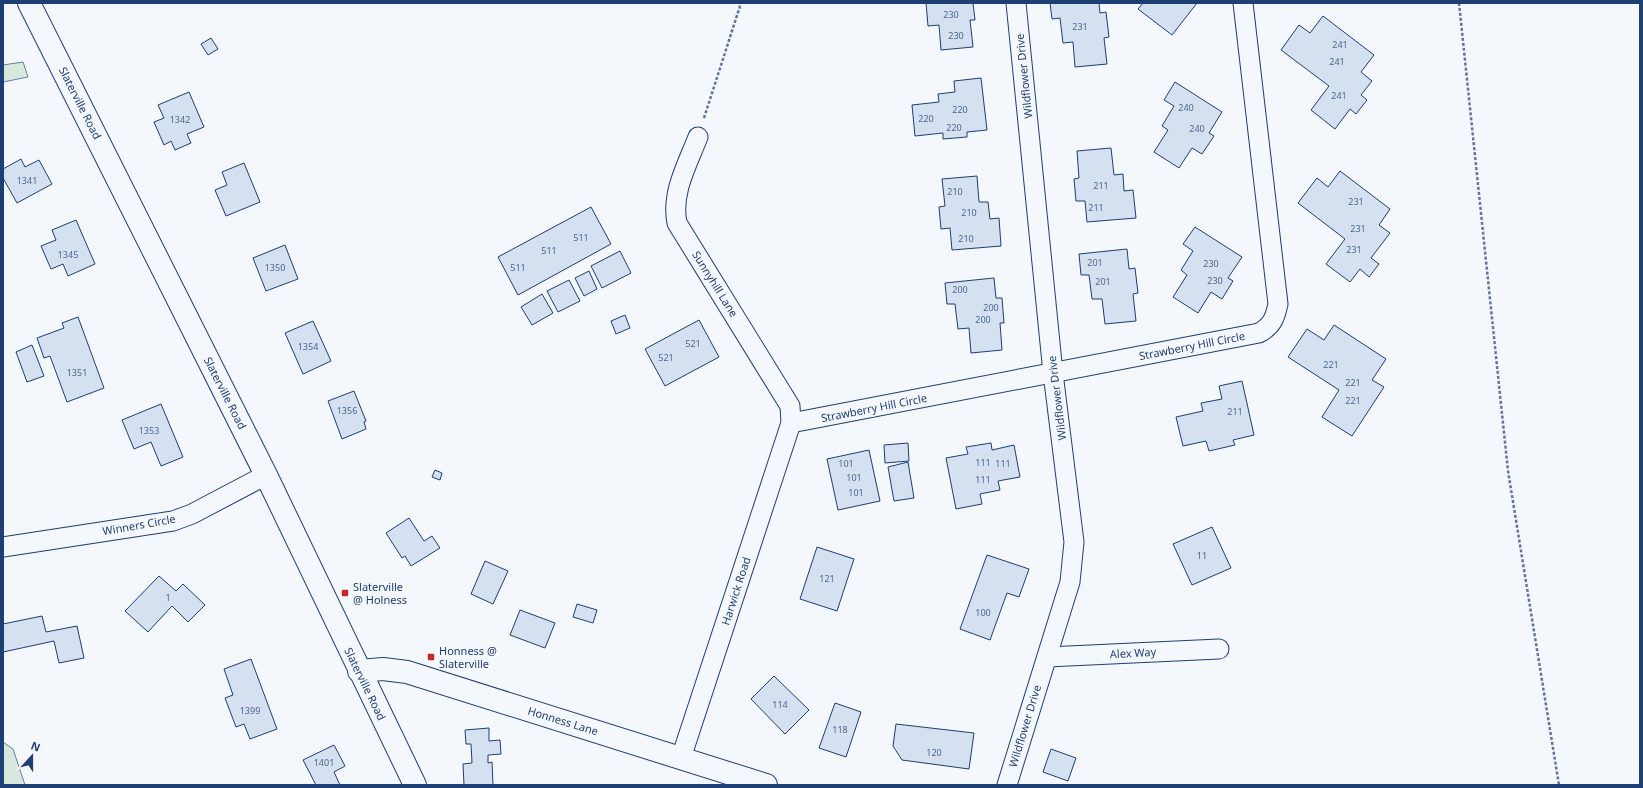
<svg xmlns="http://www.w3.org/2000/svg" width="1643" height="788" font-family="'Noto Sans',sans-serif">
	<style>
		.green { fill: #d7e8df; stroke: #687fa3 }
		.building { fill: #d5e0f0; stroke: #1d3f73 }
		.lines { fill: none; stroke-linecap: round; stroke-linejoin: round }
		.minor-casing { stroke: #1d3f73; stroke-width: 21 }
		.tertiary-casing { stroke: #1d3f73; stroke-width: 24 }
		.trunk-casing { stroke: #1d3f73; stroke-width: 24 }
		.path { stroke: #5e769c; stroke-width: 2.5; stroke-dasharray: 3 2; stroke-linecap: butt }
		.minor { stroke: #f4f7fb; stroke-width: 19 }
		.tertiary { stroke: #f4f7fb; stroke-width: 22 }
		.trunk { stroke: #f4f7fb; stroke-width: 22 }
		.poi-dot { fill: #c62828; stroke: #f4f7fb; stroke-width: 1.5 }
		.labels { text-anchor: middle; stroke-width: 3; stroke-linejoin: round; paint-order: stroke }
		.number-label { font-size: 9px; fill: #4b6792 }
		.street-label { font-size: 11px; fill: #1d3f73; stroke: #f4f7fb }
		.poi-label { font-size: 11px; fill: #1d3f73; stroke: #f4f7fb; text-anchor: start }
	</style>
	<rect width="100%" height="100%" fill="#f4f7fb"/>
	<g class="green">
		<polygon points="23,62 28,77 3,82 3,65"/>
		<polygon points="3,742 13,749 25,785 3,785"/>
	</g>
	<g class="building">
		<polygon points="926,3 973,3 975,20 970,20 973,47 941,50 939,25 928,26"/>
		<polygon points="1050,3 1099,3 1100,13 1106,12 1109,37 1104,38 1107,64 1075,67 1073,42 1063,43 1060,18 1052,19"/>
		<polygon points="1143,3 1197,3 1172,35 1138,9"/>
		<polygon points="1323,16 1374,55 1361,72 1372,81 1361,95 1367,100 1356,114 1350,109 1335,129 1311,110 1329,86 1281,50 1299,25 1310,33"/>
		<polygon points="211,38 218,49 208,55 201,44"/>
		<polygon points="981,78 987,130 967,132 967,137 943,139 943,133 915,136 912,105 939,102 938,94 955,92 954,81"/>
		<polygon points="1175,82 1222,112 1209,133 1214,136 1202,154 1192,148 1179,168 1154,152 1168,130 1162,126 1174,106 1164,100"/>
		<polygon points="189,92 204,127 187,134 191,143 175,150 171,141 164,145 154,122 164,118 158,105"/>
		<polygon points="1111,148 1114,175 1123,174 1124,191 1133,190 1136,218 1087,222 1085,201 1076,201 1074,179 1079,178 1077,151"/>
		<polygon points="21,159 25,167 39,160 52,184 17,203 3,178 3,169"/>
		<polygon points="244,163 260,202 226,216 215,190 227,185 222,172"/>
		<polygon points="1340,171 1390,209 1379,225 1390,233 1371,258 1379,264 1369,277 1360,269 1350,282 1326,264 1345,239 1298,203 1317,178 1328,187"/>
		<polygon points="977,176 979,202 988,202 990,219 999,218 1001,246 952,250 950,228 941,229 939,207 945,206 942,179"/>
		<polygon points="591,207 611,244 518,295 498,257"/>
		<polygon points="76,220 95,264 68,276 63,264 51,269 41,246 56,240 52,230"/>
		<polygon points="1195,227 1242,257 1228,278 1233,281 1222,299 1211,292 1198,313 1173,297 1187,275 1181,270 1193,251 1183,244"/>
		<polygon points="285,245 298,279 266,291 253,258"/>
		<polygon points="1127,249 1129,269 1135,268 1138,293 1133,294 1136,321 1105,324 1102,299 1092,299 1089,275 1081,275 1079,254"/>
		<polygon points="620,251 631,273 602,288 591,266"/>
		<polygon points="589,271 597,289 584,296 575,278"/>
		<polygon points="994,278 996,298 1002,298 1004,323 1000,323 1002,350 971,353 969,328 958,329 955,304 947,304 945,283"/>
		<polygon points="569,280 580,301 558,312 547,291"/>
		<polygon points="542,294 553,313 532,325 521,307"/>
		<polygon points="625,315 630,328 616,334 611,321"/>
		<polygon points="78,317 104,388 67,402 50,356 44,358 37,338 64,328 62,323"/>
		<polygon points="699,320 719,357 665,386 645,349"/>
		<polygon points="313,321 331,361 303,374 285,333"/>
		<polygon points="1334,325 1386,359 1372,380 1384,387 1352,436 1322,417 1339,390 1288,357 1307,329 1324,340"/>
		<polygon points="32,345 44,376 27,382 16,352"/>
		<polygon points="1242,381 1254,435 1233,440 1235,445 1209,451 1206,441 1183,446 1176,417 1203,411 1201,403 1222,399 1219,386"/>
		<polygon points="354,391 366,421 364,422 366,429 342,439 328,401"/>
		<polygon points="161,404 183,457 161,466 151,442 134,449 122,420"/>
		<polygon points="908,443 909,461 885,463 884,445"/>
		<polygon points="991,443 992,450 1014,445 1020,477 998,481 1000,490 980,494 982,504 956,509 946,458 968,454 966,447"/>
		<polygon points="869,450 880,501 838,510 827,459"/>
		<polygon points="908,462 914,498 894,501 888,467"/>
		<polygon points="435,470 442,473 440,480 432,477"/>
		<polygon points="409,518 424,541 432,536 440,548 411,566 405,556 402,558 386,533"/>
		<polygon points="1212,527 1231,568 1192,585 1173,544"/>
		<polygon points="817,547 854,559 837,611 800,599"/>
		<polygon points="987,555 1029,569 1019,597 1007,593 990,640 960,629"/>
		<polygon points="485,561 508,571 493,604 471,594"/>
		<polygon points="159,576 176,591 183,584 205,605 188,622 172,606 148,632 125,611"/>
		<polygon points="577,604 597,610 593,623 573,617"/>
		<polygon points="520,610 555,623 545,648 510,635"/>
		<polygon points="42,616 46,632 77,626 84,658 59,663 54,641 3,652 3,624"/>
		<polygon points="251,659 277,729 250,739 244,724 236,727 225,698 233,695 224,669"/>
		<polygon points="774,676 809,710 785,734 751,699"/>
		<polygon points="835,703 861,712 846,757 819,748"/>
		<polygon points="896,724 974,733 969,769 902,760 893,746"/>
		<polygon points="489,728 489,741 500,740 501,754 488,755 488,763 492,762 493,785 464,785 463,764 472,763 471,744 466,744 465,730"/>
		<polygon points="334,745 345,766 334,772 340,785 316,785 303,760"/>
		<polygon points="1051,749 1076,758 1068,781 1043,772"/>
	</g>
	<g class="lines">
		<g class="minor-casing">
			<g id="minor">
				<path d="M791 423 1259 333C1272 326 1275 318 1278 304L1243 3"/>
				<polyline points="3,547 173,521 192,514 266,475"/>
				<polyline points="1047,657 1219,649"/>
				<path d="M681 758 791 423 790 406 677 223C671 193 687 165 698 137"/>
				<polyline points="1007,785 1070,582 1074,542 1053,373 1016,3"/>
			</g>
		</g>
		<g class="tertiary-casing">
			<polyline id="tertiary" points="359,671 383,669 407,672 766,785"/>
		</g>
		<g class="trunk-casing">
			<polyline id="trunk" points="29,3 266,475 415,785"/>
		</g>
		<g class="path">
			<polyline points="1459,3 1508,471 1559,785"/>
			<polyline points="704,118 741,3"/>
		</g>
		<use href="#minor" class="minor"/>
		<use href="#tertiary" class="tertiary"/>
		<use href="#trunk" class="trunk"/>
	</g>
	<g class="poi-dot">
		<rect x="341" y="589" width="8" height="8" rx="2"/>
		<rect x="427" y="653" width="8" height="8" rx="2"/>
	</g>
	<g class="labels">
		<g class="number-label">
			<text x="951" y="18">230</text>
			<text x="1080" y="30">231</text>
			<text x="956" y="39">230</text>
			<text x="1340" y="48">241</text>
			<text x="1337" y="65">241</text>
			<text x="1339" y="99">241</text>
			<text x="1186" y="111">240</text>
			<text x="960" y="113">220</text>
			<text x="926" y="122">220</text>
			<text x="180" y="123">1342</text>
			<text x="954" y="131">220</text>
			<text x="1197" y="132">240</text>
			<text x="27" y="184">1341</text>
			<text x="1101" y="189">211</text>
			<text x="955" y="195">210</text>
			<text x="1356" y="205">231</text>
			<text x="1096" y="211">211</text>
			<text x="969" y="216">210</text>
			<text x="1358" y="232">231</text>
			<text x="581" y="241">511</text>
			<text x="966" y="242">210</text>
			<text x="1354" y="253">231</text>
			<text x="549" y="254">511</text>
			<text x="68" y="258">1345</text>
			<text x="1095" y="266">201</text>
			<text x="1211" y="267">230</text>
			<text x="275" y="271">1350</text>
			<text x="518" y="271">511</text>
			<text x="1215" y="284">230</text>
			<text x="1103" y="285">201</text>
			<text x="960" y="293">200</text>
			<text x="991" y="311">200</text>
			<text x="983" y="323">200</text>
			<text x="693" y="347">521</text>
			<text x="308" y="350">1354</text>
			<text x="666" y="361">521</text>
			<text x="1331" y="368">221</text>
			<text x="77" y="376">1351</text>
			<text x="1353" y="386">221</text>
			<text x="1353" y="404">221</text>
			<text x="347" y="414">1356</text>
			<text x="1235" y="415">211</text>
			<text x="149" y="434">1353</text>
			<text x="983" y="466">111</text>
			<text x="846" y="467">101</text>
			<text x="1003" y="467">111</text>
			<text x="854" y="481">101</text>
			<text x="983" y="483">111</text>
			<text x="856" y="496">101</text>
			<text x="1202" y="559">11</text>
			<text x="827" y="582">121</text>
			<text x="168" y="601">1</text>
			<text x="983" y="616">100</text>
			<text x="780" y="708">114</text>
			<text x="250" y="714">1399</text>
			<text x="840" y="733">118</text>
			<text x="934" y="756">120</text>
			<text x="324" y="766">1401</text>
		</g>
		<g class="street-label">
			<text transform="translate(1024 76) rotate(-96)" y="4">Wildflower Drive</text>
			<text transform="translate(80 103) rotate(63)" y="4">Slaterville Road</text>
			<text transform="translate(715 284) rotate(58)" y="4">Sunnyhill Lane</text>
			<text transform="translate(1192 346) rotate(-11)" y="4">Strawberry Hill Circle</text>
			<text transform="translate(225 393) rotate(63)" y="4">Slaterville Road</text>
			<text transform="translate(1057 398) rotate(-97)" y="4">Wildflower Drive</text>
			<text transform="translate(874 408) rotate(-11)" y="4">Strawberry Hill Circle</text>
			<text transform="translate(139 525) rotate(-10)" y="4">Winners Circle</text>
			<text transform="translate(736 591) rotate(-72)" y="4">Harwick Road</text>
			<text transform="translate(1133 653) rotate(-3)" y="4">Alex Way</text>
			<text transform="translate(365 684) rotate(64)" y="4">Slaterville Road</text>
			<text transform="translate(563 721) rotate(17)" y="4">Honness Lane</text>
			<text transform="translate(1025 726) rotate(-73)" y="4">Wildflower Drive</text>
		</g>
		<g class="poi-label">
			<text x="353" y="591">Slaterville<tspan x="353" dy="13">@ Holness</tspan></text>
			<text x="439" y="655">Honness @<tspan x="439" dy="13">Slaterville</tspan></text>
		</g>
	</g>
	<rect width="1643" height="788" fill="none" stroke="#1d3f73" stroke-width="8"/>
	<g transform="translate(32 756) rotate(21)" stroke="#f4f7fb" stroke-width="3" paint-order="stroke">
	<path d="M0-3L7 15L0 10L-7 15Z" fill="#1d3f73"/>
	<text y="-6" font-size="11" font-weight="bold" text-anchor="middle" fill="#1d3f73">N</text>
	</g>
</svg>
